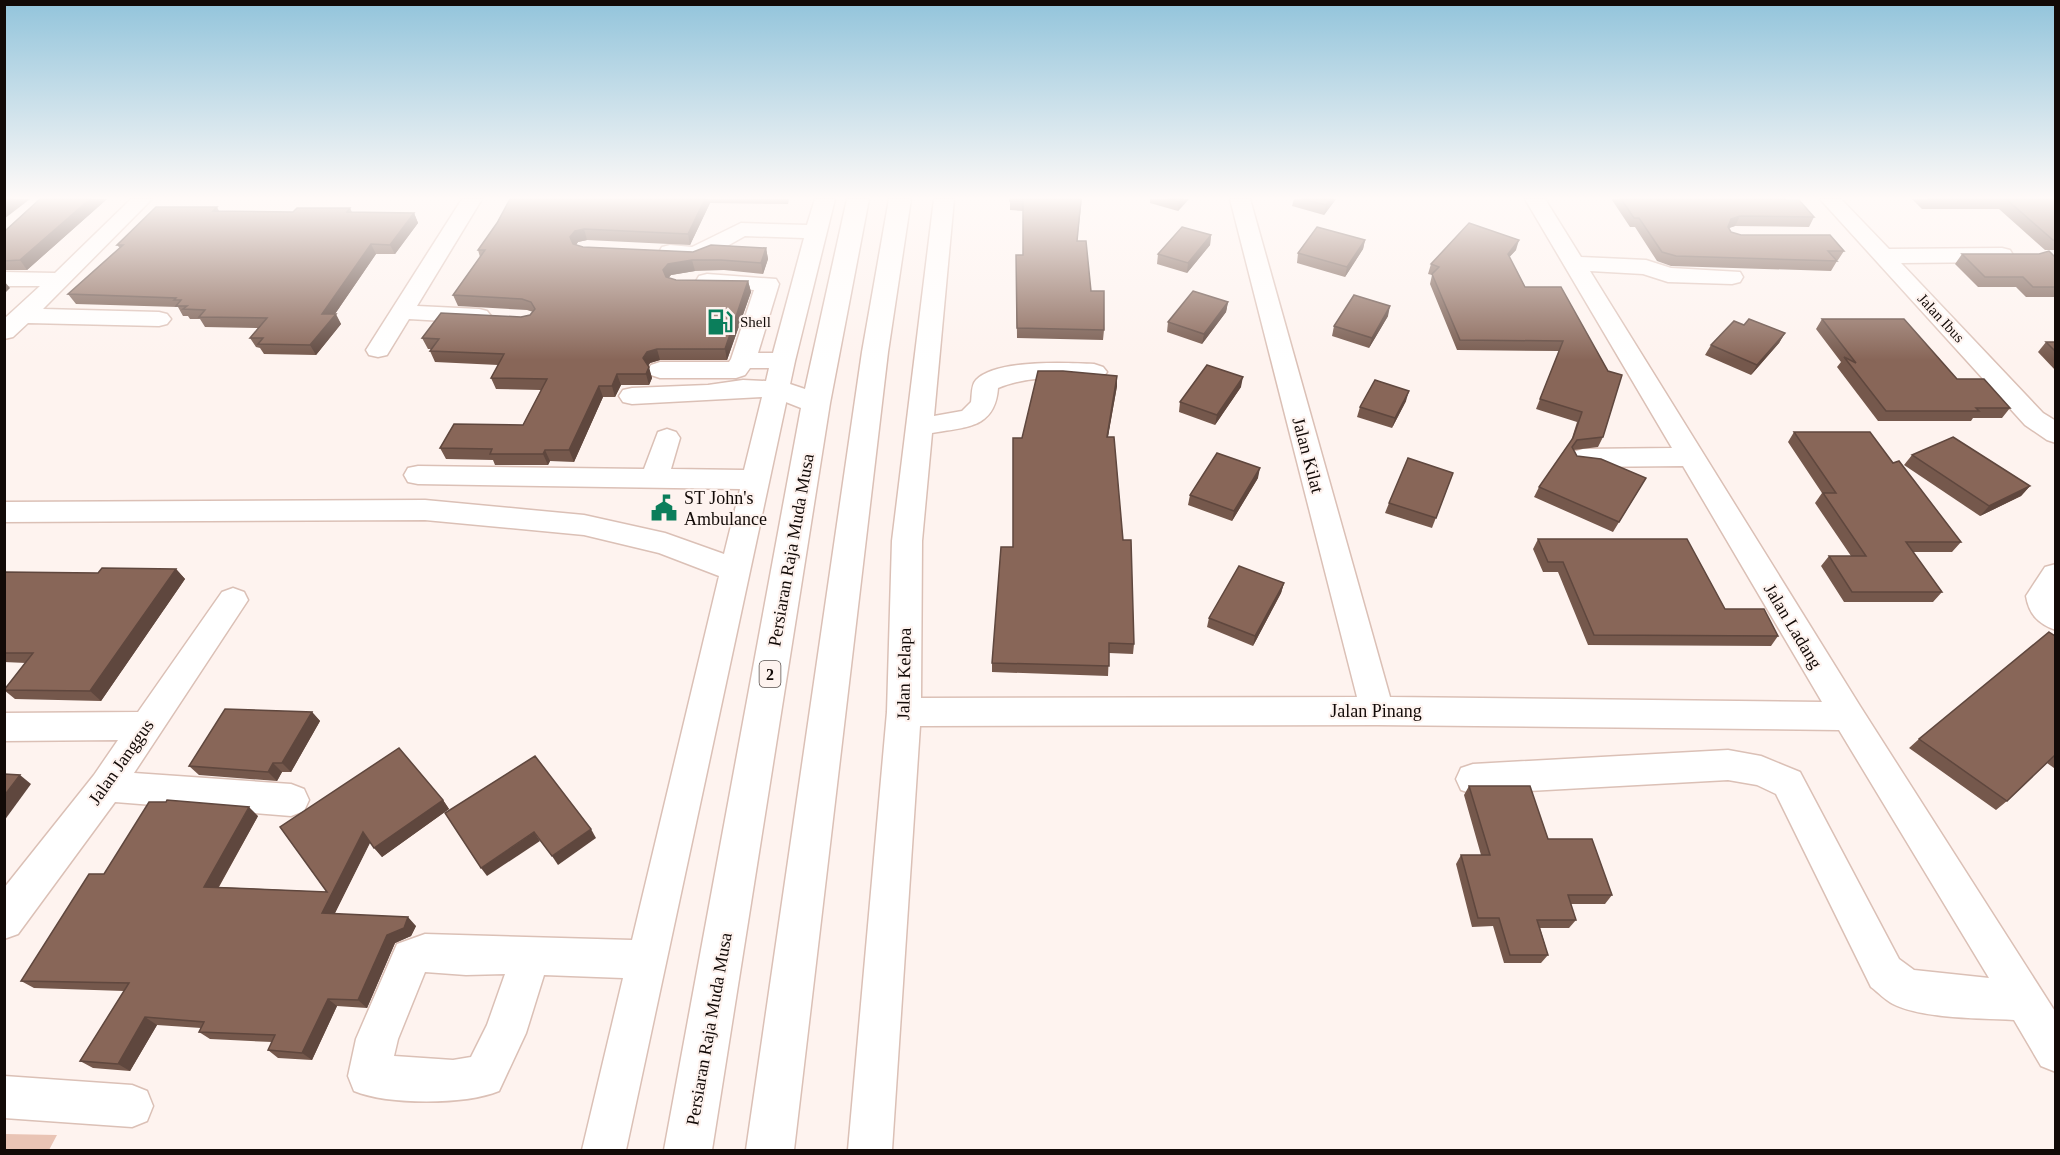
<svg xmlns="http://www.w3.org/2000/svg" width="2060" height="1155" font-family="'Times New Roman',serif">
	<style>
		.green { fill: #e9c4b5 }
		.lines { fill: none; stroke-linecap: round; stroke-linejoin: round }
		.minor-casing { stroke: #dbc0b6; stroke-width: 3 }
		.highway-casing { stroke: #dbc0b6; stroke-width: 3 }
		.minor { fill: #fff; fill-rule: evenodd }
		.highway { fill: #fff; fill-rule: evenodd }
		.wall { fill: #75584c }
		.shaded-wall { fill: #5f473e }
		.building { fill: #886658; stroke: #5f473e; stroke-width: 1.5 }
		.labels { text-anchor: middle; stroke-width: 4.5; stroke-linejoin: round; paint-order: stroke }
		.far-street-label { font-size: 15px; fill: #120a07; stroke: #fef3ef }
		.far-poi-label { font-size: 15px; fill: #120a07; stroke: #fef3ef; text-anchor: start }
		.shield { fill: #fef3ef; stroke: #59504d; stroke-width: 1.5 }
		.shield-label { font-size: 16px; font-weight: bold; fill: #120a07 }
		.street-label { font-size: 18px; fill: #120a07; stroke: #fef3ef }
		.poi-label { font-size: 18px; fill: #120a07; stroke: #fef3ef; text-anchor: start }
	</style>
	<rect width="100%" height="100%" fill="#fef3ef"/>
	<polygon class="green" points="5,1134 57,1135 49,1150 5,1150"/>
	<g class="lines">
		<g class="minor-casing">
			<g id="minor">
				<polygon points="131,199 152,199 43,309 159,312 167,314 171,319 167,324 159,326 28,323 13,337 4,339 4,319 40,286 4,286 4,272 55,273"/>
				<polygon points="462,199 482,199 417,306 479,309 487,311 491,316 487,321 479,323 409,319 387,355 378,357 369,355 366,350"/>
				<path d="M815 199H835L795 361 626 1150H582L623 978 544 975 526 1033 499 1091C465 1105 388 1105 354 1091L348 1076 356 1039 397 944 425 934 632 940 719 576 659 553 584 535 425 520 4 522V502L425 500 584 515 665 533 724 554 740 489 418 484 408 482 404 475 408 468 418 466 644 469 658 432 667 429 676 432 680 438 671 469 744 470 762 397 632 404 623 402 619 396 623 390 632 388 708 385 743 380 766 381 769 368H750L745 375 736 378H660L651 375 648 370 651 365 660 362H729L731 359 754 290 699 286 696 281 699 276 707 274 776 279 779 284 758 353H773L804 238 745 236 704 259 696 261 662 257 659 252 662 247 670 245 692 247 741 223 807 225ZM425 972 466 975 505 974 487 1025 471 1057 453 1060 394 1056 398 1039Z"/>
				<path d="M934 199H954L934 416 962 411 971 402C972 396 971 385 976 380 996 359 1067 363 1094 364L1103 367 1107 372 1103 377 1094 380C1061 378 1029 375 998 388 995 429 965 427 932 433L922 541 921 698 1357 697 1230 199H1250L1390 697 1822 702 1683 466 1583 467 1573 464 1569 458 1573 452 1583 449 1672 448 1525 199H1545L1581 257 1646 260 1671 268 1740 272 1743 277 1740 282 1732 284 1668 282 1643 274 1590 271 1860 706 2056 1013V1072L2041 1066 2014 1020C1980 1018 1923 1019 1893 1004 1885 1000 1878 992 1871 987L1776 794 1757 785 1728 780 1473 794 1461 790 1456 779 1461 768 1473 764 1728 750 1761 756 1800 772 1899 959 1914 970 1989 978 1839 730 1377 725 920 726 892 1150H848L887 712 892 541Z"/>
				<polygon points="1820,199 1841,199 1889,249 2002,248 2010,250 2013,255 2010,260 2002,262 1901,263 2043,413 2056,421 2056,443 2047,440 2025,425"/>
				<path d="M2056 564V630C2038 624 2029 614 2026 596L2045 567Z"/>
				<polygon points="233,588 244,592 248,600 134,773 291,784 304,789 309,800 304,811 291,816 115,802 18,934 4,939 4,888 94,775 118,740 4,741 4,713 138,712 222,592"/>
				<polygon points="4,1076 132,1085 147,1091 153,1106 147,1121 132,1127 4,1118"/>
			</g>
		</g>
		<g class="highway-casing">
			<g id="highway">
				<polygon points="847,199 869,199 830,403 712,1150 664,1150 801,408 768,395 764,389 768,383 778,380 805,389"/>
				<polygon points="889,199 911,199 888,352 794,1150 746,1150 862,352"/>
			</g>
		</g>
		<use href="#minor" class="minor"/>
		<use href="#highway" class="highway"/>
	</g>
	<g class="wall">
		<polygon points="40,199 107,199 27,270 4,270 4,230 6,230"/>
		<polygon points="510,199 789,199 788,204 710,203 690,245 587,240 578,242 576,245 583,247 693,252 766,248 768,259 763,274 724,270 695,271 671,275 668,278 676,280 748,281 751,292 727,360 660,360 650,363 648,366 652,378 649,385 621,385 615,397 603,397 574,462 550,461 548,465 495,465 493,460 446,459 440,448 523,425 541,390 496,389 491,378 498,365 435,362 430,351 431,349 428,349 422,338 530,315 533,312 527,310 458,306 453,295 480,257 478,250 497,223"/>
		<polygon points="1082,199 1077,241 1091,291 1104,330 1103,340 1017,338 1016,255 1023,255 1023,211 1010,210 1010,201"/>
		<polygon points="1150,199 1189,199 1178,211 1150,203"/>
		<polygon points="1294,199 1336,199 1324,215 1292,206"/>
		<polygon points="1612,199 1785,199 1814,217 1809,227 1735,226 1729,228 1731,232 1741,235 1844,251 1838,260 1836,260 1837,261 1831,271 1671,266 1657,261 1635,227 1630,227 1612,200"/>
		<polygon points="1912,199 2055,199 2055,250 2045,250 1999,209 1922,209"/>
		<polygon points="217,207 219,211 293,212 350,208 352,212 414,213 418,223 395,254 376,254 335,314 341,324 316,355 264,354 260,348 256,347 250,338 258,328 205,327 200,319 190,319 188,316 183,316 178,307 76,304 68,294 120,248 117,245"/>
		<polygon points="1211,235 1210,245 1187,273 1157,264 1158,254"/>
		<polygon points="1365,240 1363,249 1345,277 1297,263 1298,253"/>
		<polygon points="1516,250 1509,257 1525,287 1561,287 1603,437 1598,447 1574,450 1577,456 1640,488 1613,532 1534,497 1539,487 1571,441 1577,422 1536,409 1559,351 1457,350 1430,284 1432,275 1428,274 1431,264"/>
		<polygon points="1962,254 2055,257 2055,297 2026,297 2016,287 1978,287 1955,264"/>
		<polygon points="1228,302 1226,312 1202,344 1167,332 1168,322"/>
		<polygon points="1388,316 1369,348 1332,336 1334,326"/>
		<polygon points="1822,319 2010,408 2002,418 1973,418 1971,421 1878,421 1837,367 1841,362 1816,329"/>
		<polygon points="1744,325 1785,333 1779,343 1751,375 1705,355 1711,345"/>
		<polygon points="2046,342 2055,342 2055,370 2038,352"/>
		<polygon points="1117,376 1117,386 1108,437 1123,540 1134,644 1133,654 1109,653 1108,676 992,672 992,663 1013,547 1022,438"/>
		<polygon points="1241,387 1215,425 1179,412 1180,402"/>
		<polygon points="1406,401 1392,428 1357,417 1360,407"/>
		<polygon points="1794,432 1893,463 1961,542 1952,552 1913,552 1942,592 1933,602 1844,602 1821,566 1829,556 1851,556 1815,503 1822,493 1788,442"/>
		<polygon points="1912,455 2030,486 2021,496 1980,516 1904,465"/>
		<polygon points="1453,473 1432,528 1385,513 1389,503"/>
		<polygon points="1258,478 1232,521 1188,505 1190,495"/>
		<polygon points="1538,539 1725,609 1778,636 1771,646 1588,645 1558,572 1543,572 1533,549"/>
		<polygon points="176,569 185,579 101,701 15,699 4,690 26,663 4,662 4,572 98,573"/>
		<polygon points="1284,583 1281,593 1253,646 1207,627 1209,618"/>
		<polygon points="2055,636 2055,767 2054,768 2047,763 2007,801 1996,810 1909,748 1919,739"/>
		<polygon points="312,712 320,721 291,772 282,772 277,781 199,775 189,766"/>
		<polygon points="1469,786 1548,839 1612,895 1605,904 1570,904 1576,920 1569,928 1540,928 1548,955 1541,963 1504,963 1493,926 1472,927 1456,864 1461,855 1481,855 1464,795"/>
		<polygon points="443,800 449,809 382,857 370,842 335,913 416,926 411,936 395,943 367,1008 337,1006 312,1060 278,1058 268,1050 272,1042 210,1039 199,1032 201,1028 157,1025 130,1071 93,1068 80,1061 124,991 34,988 21,981 104,874 258,816 219,887 327,892 280,827"/>
	</g>
	<g class="shaded-wall">
		<polygon points="11,199 30,199 4,219 4,204"/>
		<polygon points="90,199 107,199 27,270 20,260"/>
		<polygon points="705,199 709,199 710,203 690,245 688,234"/>
		<polygon points="1182,199 1189,199 1178,211 1179,202"/>
		<polygon points="1331,199 1336,199 1324,215 1326,205"/>
		<polygon points="414,213 418,223 395,254 390,245"/>
		<polygon points="1740,216 1735,226 1726,229 1731,219"/>
		<polygon points="584,229 587,240 578,242 574,248 570,237 575,231"/>
		<polygon points="1211,235 1210,245 1187,273 1188,263"/>
		<polygon points="1365,240 1363,249 1345,277 1347,267"/>
		<polygon points="1519,240 1516,250 1504,263 1508,254"/>
		<polygon points="371,244 376,254 328,324 322,314"/>
		<polygon points="766,248 768,259 763,274 761,263"/>
		<polygon points="692,260 695,271 671,275 666,281 663,270 668,264"/>
		<polygon points="4,281 10,288 4,294"/>
		<polygon points="748,281 751,292 727,360 725,349"/>
		<polygon points="1228,302 1226,312 1202,344 1204,334"/>
		<polygon points="1390,306 1388,316 1369,348 1372,338"/>
		<polygon points="336,314 341,324 316,355 310,345"/>
		<polygon points="1785,333 1779,343 1751,375 1757,365"/>
		<polygon points="657,349 660,360 650,363 646,369 643,358 647,352"/>
		<polygon points="649,367 652,378 649,385 646,374"/>
		<polygon points="617,374 621,385 615,397 612,386"/>
		<polygon points="1117,376 1117,386 1106,447 1107,437"/>
		<polygon points="1243,377 1241,387 1215,425 1217,415"/>
		<polygon points="599,386 603,397 574,462 569,450"/>
		<polygon points="1409,391 1406,401 1392,428 1395,418"/>
		<polygon points="545,450 550,461 548,465 543,454"/>
		<polygon points="1260,468 1258,478 1232,521 1234,511"/>
		<polygon points="2030,486 2021,496 1980,516 1989,506"/>
		<polygon points="176,569 185,579 101,701 90,691"/>
		<polygon points="1284,583 1281,593 1253,646 1255,636"/>
		<polygon points="312,712 320,721 291,772 282,763"/>
		<polygon points="273,763 282,772 277,781 268,772"/>
		<polygon points="20,775 31,784 4,821 4,796"/>
		<polygon points="443,800 449,809 382,857 374,848"/>
		<polygon points="249,807 258,816 214,895 204,887"/>
		<polygon points="591,829 596,838 558,865 552,856"/>
		<polygon points="363,832 371,841 331,921 322,913"/>
		<polygon points="534,832 540,841 487,876 481,868"/>
		<polygon points="408,917 416,926 411,936 395,943 367,1008 358,1000 387,935"/>
		<polygon points="328,999 337,1006 312,1060 302,1053"/>
		<polygon points="145,1017 157,1025 130,1071 118,1064"/>
	</g>
	<g class="building">
		<polygon points="4,199 11,199 4,204"/>
		<polygon points="40,199 90,199 20,260 4,261 4,230 6,230"/>
		<polygon points="510,199 705,199 688,234 584,229 575,231 570,237 573,244 583,247 693,252 711,245 766,248 761,263 721,260 692,260 668,264 663,270 666,277 676,280 748,281 725,349 657,349 647,352 643,358 649,367 646,374 617,374 612,386 599,386 569,450 545,450 543,454 490,454 492,449 440,448 454,424 523,425 547,379 491,378 504,354 430,351 439,339 422,338 441,313 521,317 530,315 535,309 531,302 522,299 453,295 485,250 478,250 497,223"/>
		<polygon points="1010,199 1081,199 1077,241 1086,241 1091,291 1104,291 1104,330 1017,328 1016,255 1023,255 1023,201 1010,201"/>
		<polygon points="1168,199 1182,199 1179,202"/>
		<polygon points="1302,199 1331,199 1326,205"/>
		<polygon points="1621,199 1785,199 1785,200 1799,200 1814,217 1740,216 1731,219 1728,227 1731,232 1741,235 1830,235 1844,251 1828,251 1837,261 1676,256 1662,252 1639,218 1634,218"/>
		<polygon points="1928,199 2055,199 2055,240 2053,240 2006,199"/>
		<polygon points="156,207 217,207 213,211 293,212 297,208 350,208 347,212 414,213 390,245 371,244 322,314 336,314 310,345 258,344 263,338 250,338 267,318 199,317 205,310 183,309 187,306 176,306 181,300 174,300 176,298 68,294 123,245 117,245"/>
		<polygon points="1469,223 1519,240 1508,254 1525,287 1561,287 1608,371 1622,375 1603,437 1577,440 1572,447 1577,456 1601,459 1646,478 1619,522 1539,487 1573,438 1582,412 1540,399 1563,341 1460,340 1432,274 1439,267 1431,264"/>
		<polygon points="1182,227 1211,235 1188,263 1158,254"/>
		<polygon points="1317,227 1365,240 1347,267 1298,253"/>
		<polygon points="2049,251 2055,257 2055,287 2033,287 2023,277 1985,277 1962,254 2039,254"/>
		<polygon points="1193,291 1228,302 1204,334 1168,322"/>
		<polygon points="1354,295 1390,306 1372,338 1334,326"/>
		<polygon points="1749,319 1785,333 1757,365 1711,345 1734,321 1744,325"/>
		<polygon points="1822,319 1904,319 1957,379 1984,379 2010,408 1976,408 1979,411 1886,411 1844,357 1856,363"/>
		<polygon points="2046,342 2055,342 2055,351"/>
		<polygon points="1207,365 1243,377 1217,415 1180,402"/>
		<polygon points="1038,371 1063,371 1117,376 1107,437 1114,437 1123,540 1131,540 1134,644 1109,643 1109,666 992,663 1001,547 1013,547 1013,438 1022,438"/>
		<polygon points="1375,380 1409,391 1395,418 1360,407"/>
		<polygon points="1794,432 1870,432 1893,463 1899,461 1961,542 1906,542 1942,592 1852,592 1829,556 1866,556 1823,493 1836,493"/>
		<polygon points="1953,437 2030,486 1989,506 1912,455"/>
		<polygon points="1217,453 1260,468 1234,511 1190,495"/>
		<polygon points="1408,458 1453,473 1436,518 1389,503"/>
		<polygon points="1538,539 1687,539 1725,609 1764,609 1778,636 1594,635 1563,562 1548,562"/>
		<polygon points="1239,566 1284,583 1255,636 1209,618"/>
		<polygon points="102,568 176,569 90,691 4,690 33,653 4,653 4,572 98,573"/>
		<polygon points="2049,632 2055,636 2055,755 2007,801 1919,739"/>
		<polygon points="225,709 312,712 282,763 273,763 268,772 189,766"/>
		<polygon points="399,748 443,800 374,848 363,832 322,913 408,917 404,928 387,935 358,1000 328,999 302,1053 268,1050 275,1035 199,1032 204,1022 145,1017 118,1064 80,1061 129,983 21,981 89,874 104,874 149,802 166,802 167,800 249,807 204,887 327,892 280,827"/>
		<polygon points="535,756 591,829 552,856 534,832 481,868 445,813"/>
		<polygon points="4,774 20,775 4,796"/>
		<polygon points="1469,786 1530,786 1548,839 1592,839 1612,895 1568,895 1576,920 1537,920 1548,955 1510,955 1499,918 1478,918 1461,855 1490,855"/>
	</g>
	<linearGradient id="sky" x2="0" y2="1"><stop stop-color="#92c4db"/><stop offset="0.55" stop-color="#fffaf8"/><stop offset="1" stop-color="#fffaf8" stop-opacity="0"/></linearGradient>
	<rect width="2060" height="360" fill="url(#sky)"/>
	<defs>
		<g id="fuel-bare" transform="scale(2.07)"><path d="M-5.5-6h7V0h2V4h1.3V-2.5L3-4.5l.8-.8L6-3V5H2.5V1h-1V6h-7ZM-4.2-4.7v3.2H.2V-4.7Z" fill="#0b7e5b" stroke="#fef3ef" stroke-width="2.5" paint-order="stroke"/></g>
		<g id="civic-bare" transform="scale(2.07)"><path d="M-.6-6.5H3V-4.5H.6V-3L4-1V1h2V6H-6V1h2V-1L-.6-3ZM-1.2 2.5V6h2.4V2.5Z" fill="#0b7e5b" stroke="#fef3ef" stroke-width="2.5" paint-order="stroke"/></g>
	</defs>
	<g fill-rule="evenodd">
		<use href="#fuel-bare" x="720" y="322"/>
		<use href="#civic-bare" x="664" y="508"/>
	</g>
	<g class="labels">
		<g class="far-street-label">
			<text transform="translate(1941 318) rotate(47)" y="5">Jalan Ibus</text>
		</g>
		<g class="far-poi-label">
			<text x="740" y="327">Shell</text>
		</g>
		<rect class="shield" x="759.5" y="661" width="21" height="26" rx="4.5"/>
		<g class="shield-label">
			<text x="770" y="680">2</text>
		</g>
		<g class="street-label">
			<text transform="translate(1308 455) rotate(75)" y="6">Jalan Kilat</text>
			<text transform="translate(791 550) rotate(-80)" y="6">Persiaran Raja Muda Musa</text>
			<text transform="translate(1793 626) rotate(59)" y="6">Jalan Ladang</text>
			<text transform="translate(904 674) rotate(-89)" y="6">Jalan Kelapa</text>
			<text x="1376" y="717">Jalan Pinang</text>
			<text transform="translate(121 762) rotate(-55)" y="6">Jalan Janggus</text>
			<text transform="translate(709 1029) rotate(-80)" y="6">Persiaran Raja Muda Musa</text>
		</g>
		<g class="poi-label">
			<text x="684" y="504">ST John's<tspan x="684" dy="21">Ambulance</tspan></text>
		</g>
	</g>
	<rect width="2060" height="1155" fill="none" stroke="#120a07" stroke-width="12"/>
</svg>
